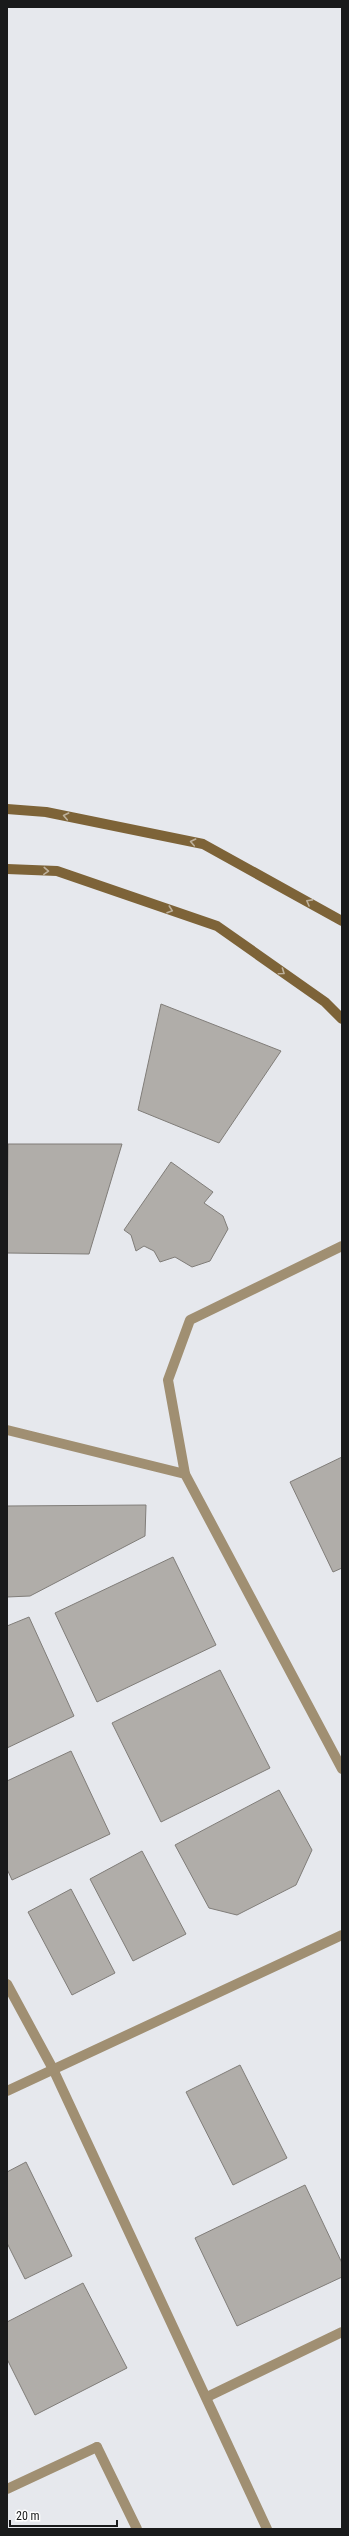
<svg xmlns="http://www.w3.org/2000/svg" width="349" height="2536" font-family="'Roboto Condensed',sans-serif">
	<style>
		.building { fill: #b0ada9; stroke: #807d79 }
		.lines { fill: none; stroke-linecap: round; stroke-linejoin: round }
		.service { stroke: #a08f72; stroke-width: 10 }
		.minor { stroke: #a08f72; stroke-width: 10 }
		.secondary { stroke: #7d6338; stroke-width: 10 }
		.oneway { stroke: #beb19c }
	</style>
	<rect width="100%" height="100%" fill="#e6e8ed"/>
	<g class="building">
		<polygon points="161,1004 281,1051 219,1143 138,1110"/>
		<polygon points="8,1144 122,1144 89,1254 7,1253"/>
		<polygon points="171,1162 213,1192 204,1203 223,1216 228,1229 210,1261 192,1267 175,1257 160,1262 154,1251 144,1246 136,1251 131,1235 124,1230"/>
		<polygon points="342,1457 342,1568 333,1572 290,1482"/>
		<polygon points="146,1505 145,1536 30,1596 7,1597 7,1506"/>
		<polygon points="173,1557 216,1645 97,1702 55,1613"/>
		<polygon points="29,1617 74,1716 7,1748 7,1626"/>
		<polygon points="220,1670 270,1768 161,1822 112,1723"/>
		<polygon points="71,1751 110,1834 12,1880 7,1869 7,1781"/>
		<polygon points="279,1790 312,1850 296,1885 237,1915 209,1908 175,1845"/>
		<polygon points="142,1851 186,1934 133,1961 90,1879"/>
		<polygon points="71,1889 115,1973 72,1995 28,1912"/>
		<polygon points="240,2065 287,2158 233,2185 186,2092"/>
		<polygon points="26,2162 72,2256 25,2279 7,2243 7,2172"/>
		<polygon points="305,2185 342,2263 342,2277 237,2326 195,2238"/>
		<polygon points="83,2283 127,2368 35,2415 7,2359 7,2322"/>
	</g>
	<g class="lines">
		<polyline class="service" points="97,2447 137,2529"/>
		<g class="minor">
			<polyline points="7,1430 185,1474 342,1769"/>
			<polyline points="185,1474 168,1380 190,1320 342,1246"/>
			<polyline points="7,1984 53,2069 267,2529"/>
			<polyline points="7,2091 342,1935"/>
			<polyline points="207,2397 342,2332"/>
			<polyline points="7,2489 97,2447"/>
		</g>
		<g class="secondary">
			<polyline points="7,809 46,812 203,844 342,921"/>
			<polyline points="7,869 57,871 217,926 325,1002 342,1019"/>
		</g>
	</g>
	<defs><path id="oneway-chevron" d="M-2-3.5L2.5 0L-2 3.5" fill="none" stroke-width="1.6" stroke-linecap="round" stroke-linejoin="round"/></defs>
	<g class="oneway">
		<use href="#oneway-chevron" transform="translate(66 816) rotate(-168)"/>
		<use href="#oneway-chevron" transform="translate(193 842) rotate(-168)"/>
		<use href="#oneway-chevron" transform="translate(46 871) rotate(3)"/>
		<use href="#oneway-chevron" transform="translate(309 902) rotate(-151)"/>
		<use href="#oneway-chevron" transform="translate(170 910) rotate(19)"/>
		<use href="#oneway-chevron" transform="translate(282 972) rotate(35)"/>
	</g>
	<rect width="349" height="2536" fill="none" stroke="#191a1b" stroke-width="16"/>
	<path d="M10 2520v6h107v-6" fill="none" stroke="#191a1b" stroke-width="2"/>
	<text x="16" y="2520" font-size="12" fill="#191a1b" stroke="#ffffff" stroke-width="3" paint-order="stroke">20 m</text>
</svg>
